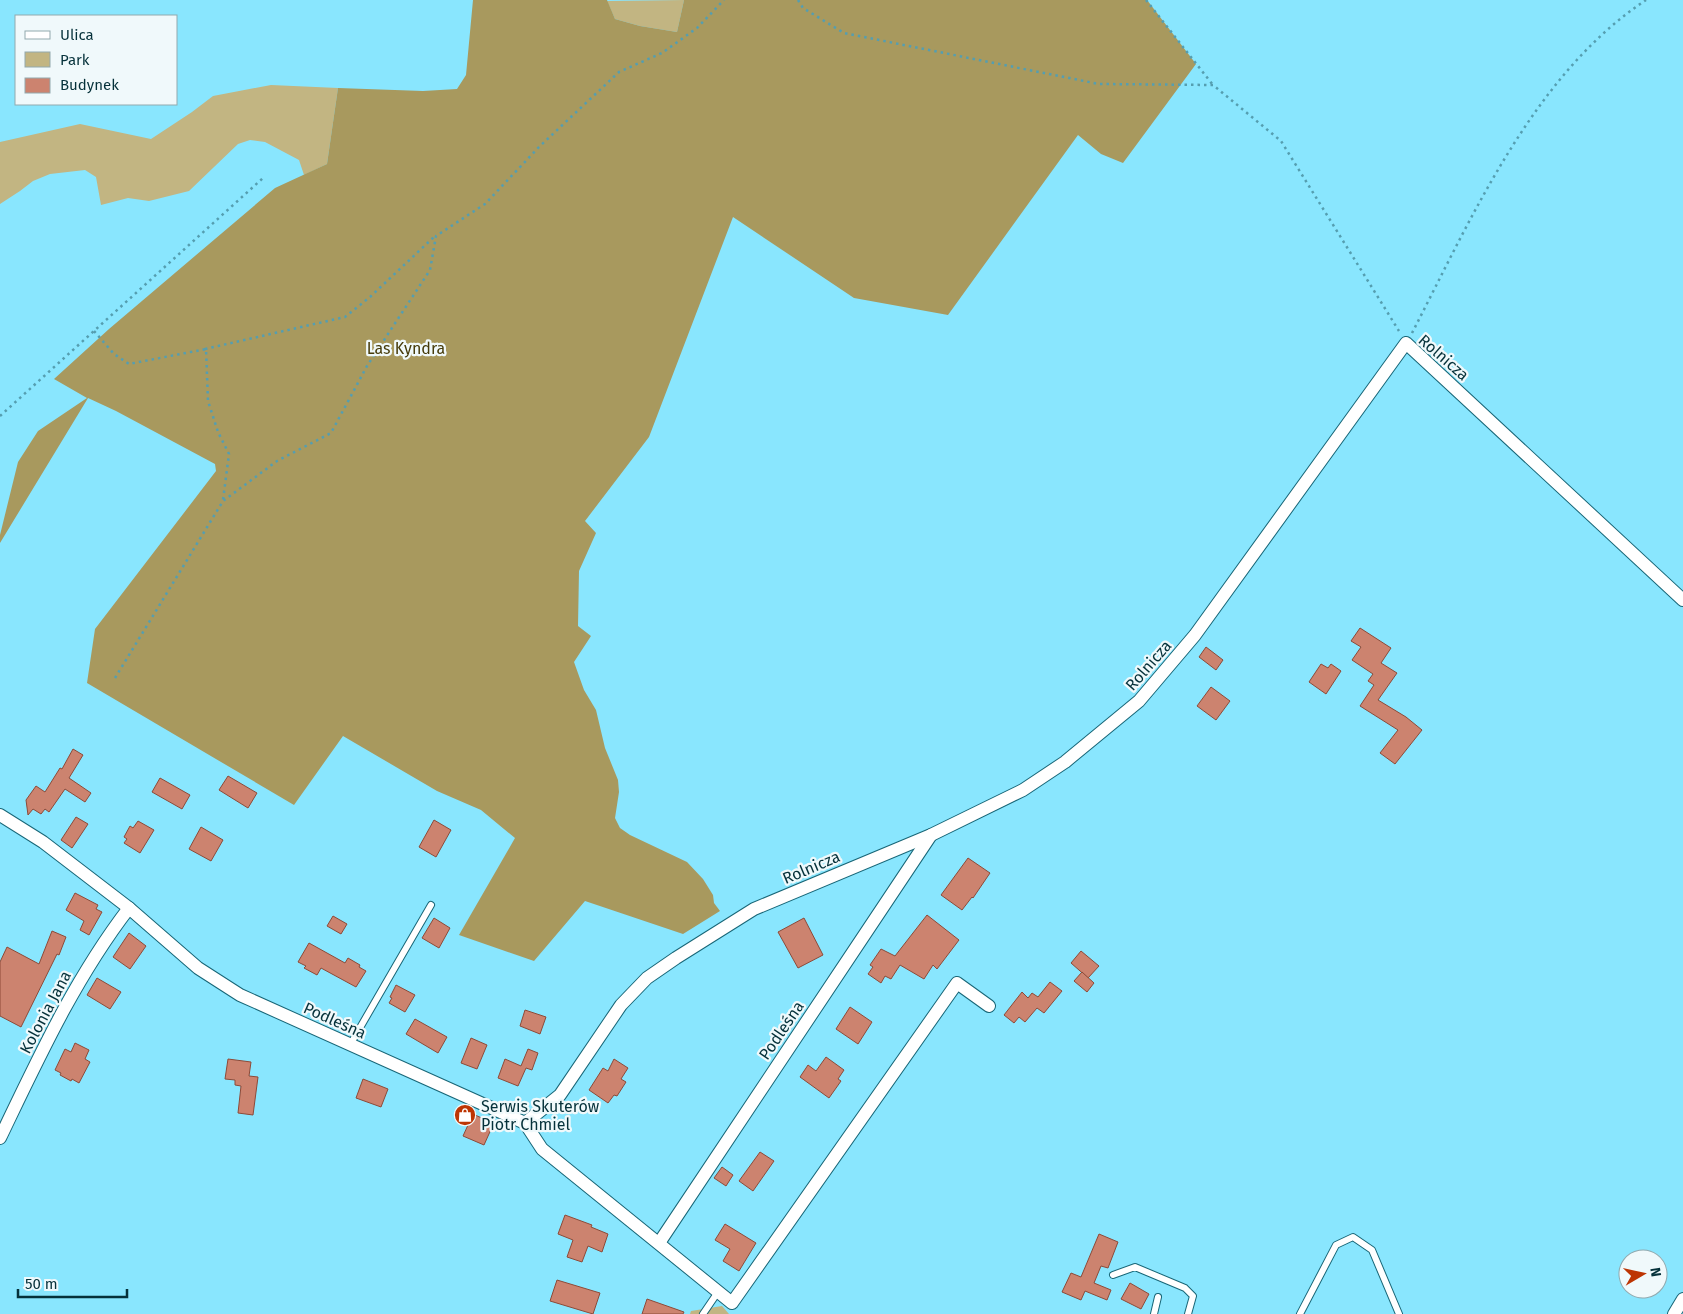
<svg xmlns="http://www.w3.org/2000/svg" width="1683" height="1314" font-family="'Fira Sans',sans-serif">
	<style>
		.green { fill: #c2b582 }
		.forest { fill: #a8995e }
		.building { fill: #cc836f; stroke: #8d4a38 }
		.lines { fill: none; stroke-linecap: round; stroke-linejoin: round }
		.lane-casing { stroke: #186677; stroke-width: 8 }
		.street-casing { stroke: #186677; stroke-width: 14 }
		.path { stroke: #559eb0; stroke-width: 2.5; stroke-dasharray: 2.5 4; stroke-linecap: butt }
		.lane { stroke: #fff; stroke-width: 6 }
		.street { stroke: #fff; stroke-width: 12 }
		.labels { text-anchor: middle; stroke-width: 4.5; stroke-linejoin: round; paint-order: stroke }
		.park-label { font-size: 16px; fill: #463b0a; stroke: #f0f9fb }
		.street-label { font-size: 16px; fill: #05313a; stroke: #f0f9fb }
		.poi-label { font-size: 16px; fill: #05313a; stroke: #f0f9fb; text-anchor: start }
	</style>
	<rect width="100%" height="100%" fill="#89e6fe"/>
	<g class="green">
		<polygon points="684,0 677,32 640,26 615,19 607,1"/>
		<polygon points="271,85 338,88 327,164 304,175 299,160 265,142 250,140 238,144 189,191 149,201 128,198 101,205 96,177 85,170 50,174 33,181 20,191 0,204 0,142 80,124 151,139 192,112 213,96"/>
		<polygon points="722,1306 729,1314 690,1314 691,1311"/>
	</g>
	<polygon class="forest" points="473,0 607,0 615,19 640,26 677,32 684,0 1147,0 1196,64 1123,163 1101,154 1078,135 948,315 854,298 733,217 649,437 585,521 596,533 579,571 578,626 591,636 574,662 584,690 596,710 605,748 618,780 619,792 615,818 620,828 630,835 687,862 703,879 713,895 714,903 720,911 683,934 585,901 534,961 459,935 515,838 481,810 437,791 343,736 294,805 87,683 95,629 216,471 215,464 116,411 88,398 0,543 0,535 18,462 38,431 87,398 54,379 109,329 275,188 327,164 338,88 423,91 457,89 466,75"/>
	<g class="building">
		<polygon points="1360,628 1391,648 1381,663 1397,673 1378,700 1406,717 1422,730 1395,764 1380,753 1398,730 1360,706 1374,685 1368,681 1373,674 1352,660 1361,647 1351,641"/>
		<polygon points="1206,647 1223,660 1216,670 1199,657"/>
		<polygon points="1321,664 1328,668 1331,664 1341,671 1326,694 1309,682"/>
		<polygon points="1211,687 1230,701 1216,720 1197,706"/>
		<polygon points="73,749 83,755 69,778 91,793 85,802 65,789 49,812 45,809 41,814 33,809 28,815 26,800 36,786 45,792 60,768 62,769"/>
		<polygon points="228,776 257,793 248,808 219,790"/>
		<polygon points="160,778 190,795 182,809 152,792"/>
		<polygon points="76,817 88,824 72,848 61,840"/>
		<polygon points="434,820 451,830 436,857 419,847"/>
		<polygon points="138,821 154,830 140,853 124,843 127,839 124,837 130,826 133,828"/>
		<polygon points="201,827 223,840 211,861 189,849"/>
		<polygon points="968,858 990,873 973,898 972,897 962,910 941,895"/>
		<polygon points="75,893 98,905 96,909 102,912 89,935 80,930 84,921 66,910"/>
		<polygon points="927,915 959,940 937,969 933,965 924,979 900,965 891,979 885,976 881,983 868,974 873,967 870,965 881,949 895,956"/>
		<polygon points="333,916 347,924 341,934 327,926"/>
		<polygon points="434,918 450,928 439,948 422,938"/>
		<polygon points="804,918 823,955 798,968 778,932"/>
		<polygon points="52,931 66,937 59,955 57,954 21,1027 0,1016 0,962 7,947 39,964"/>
		<polygon points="129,933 146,946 130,969 113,957"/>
		<polygon points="309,943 345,963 348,958 360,965 359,967 366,971 356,987 321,968 317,975 304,968 306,966 298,962"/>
		<polygon points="1081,951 1099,966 1088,978 1071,963"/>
		<polygon points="1082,972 1094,983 1087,992 1074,981"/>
		<polygon points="97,978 121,992 110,1009 87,995"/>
		<polygon points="1050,982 1062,991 1044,1013 1037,1008 1025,1022 1019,1017 1014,1023 1004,1015 1022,992 1028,998 1032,993 1038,997"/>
		<polygon points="396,985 415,995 405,1012 389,1003 392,998 390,997"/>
		<polygon points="850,1007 872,1022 858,1044 836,1029"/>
		<polygon points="525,1010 546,1017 540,1034 520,1026"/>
		<polygon points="415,1019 447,1037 438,1053 406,1034"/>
		<polygon points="471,1038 487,1045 477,1069 461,1063"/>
		<polygon points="75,1043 89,1050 85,1059 90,1062 79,1083 72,1079 71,1081 60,1075 61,1073 55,1070 65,1049 71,1052"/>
		<polygon points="528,1049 538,1053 532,1070 526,1068 518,1086 498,1078 505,1059 521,1066"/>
		<polygon points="826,1057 844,1070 838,1079 841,1081 829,1098 800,1077 808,1065 816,1071"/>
		<polygon points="228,1059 251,1062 249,1076 258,1077 253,1115 238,1113 241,1086 235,1085 235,1080 225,1079"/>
		<polygon points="614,1059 628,1068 621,1079 626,1082 617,1096 614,1095 608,1103 589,1090 603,1068 608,1071"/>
		<polygon points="363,1079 388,1089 381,1107 356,1098"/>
		<polygon points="473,1114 486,1120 485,1122 493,1125 484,1145 463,1136"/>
		<polygon points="760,1152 774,1161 753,1191 739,1181"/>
		<polygon points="722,1167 733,1175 726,1186 714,1178"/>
		<polygon points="565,1215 592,1225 591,1227 608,1234 602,1252 588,1246 582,1262 567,1257 573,1240 558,1234"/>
		<polygon points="725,1224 756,1243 739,1271 723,1261 730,1249 715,1240"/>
		<polygon points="1099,1234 1118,1242 1108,1268 1101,1266 1094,1283 1111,1290 1107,1300 1085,1291 1081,1300 1062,1292 1071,1273 1081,1277"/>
		<polygon points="557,1280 600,1293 593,1314 550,1301"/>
		<polygon points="1130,1283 1149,1294 1141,1309 1121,1299"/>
		<polygon points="647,1299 684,1312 683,1314 642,1314"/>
	</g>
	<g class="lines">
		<g class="lane-casing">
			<g id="lane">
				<polyline points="350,1045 431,905"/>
				<polyline points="1113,1275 1135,1267 1185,1288 1193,1296 1188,1314"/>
				<polyline points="703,1314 718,1292"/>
				<polyline points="1154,1314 1158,1297"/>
				<polyline points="1300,1314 1336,1245 1353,1237 1372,1250 1399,1314"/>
			</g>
		</g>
		<g class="street-casing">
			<g id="street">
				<polyline points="0,815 43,842 129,908 198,968 240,995 525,1123 542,1149 732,1303 957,983 989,1006"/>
				<polyline points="525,1123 560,1095 621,1005 647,978 676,958 754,909 931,835 1023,790 1065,762 1139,701 1195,635 1406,343 1683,600"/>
				<path d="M0 1138C38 1059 75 978 129 908"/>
				<polyline points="659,1243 931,835"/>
				<polyline points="1674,1314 1683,1299"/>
			</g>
		</g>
		<g class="path">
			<polyline points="798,0 803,8 844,33 1099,84 1213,85 1281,141 1399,331"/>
			<polyline points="1146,0 1213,85"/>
			<polyline points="94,331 114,354 129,364 206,349 208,401 218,432 229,454 223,500"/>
			<path d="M1412 333C1472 217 1534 74 1646 0"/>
			<polyline points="205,349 345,317 370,297 435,236"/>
			<polyline points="0,416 263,178"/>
			<polyline points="115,678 223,501 277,461 331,433 367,366 430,270 436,236 485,204 539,147 619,72 662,53 697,28 724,0"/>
		</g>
		<use href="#lane" class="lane"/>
		<use href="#street" class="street"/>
	</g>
	<defs>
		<g id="shop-disc" transform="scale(1.125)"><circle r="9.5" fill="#bd3503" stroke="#f0f9fb"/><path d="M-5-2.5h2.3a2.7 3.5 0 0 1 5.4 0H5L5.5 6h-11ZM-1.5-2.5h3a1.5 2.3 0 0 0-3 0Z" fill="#fff"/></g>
	</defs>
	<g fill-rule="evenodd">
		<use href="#shop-disc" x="465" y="1115"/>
	</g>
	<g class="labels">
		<g class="park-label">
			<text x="406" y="354">Las Kyndra</text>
		</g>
		<g class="street-label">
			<text transform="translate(1444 357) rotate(41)" y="6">Rolnicza</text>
			<text transform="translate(1148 665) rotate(-49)" y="6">Rolnicza</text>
			<text transform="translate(811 867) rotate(-23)" y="6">Rolnicza</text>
			<text transform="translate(45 1012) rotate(-62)" y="6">Kolonia Jana</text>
			<text transform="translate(335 1020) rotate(24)" y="6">Podleśna</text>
			<text transform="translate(781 1030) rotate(-56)" y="6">Podleśna</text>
		</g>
		<g class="poi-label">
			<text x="481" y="1112">Serwis Skuterów<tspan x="481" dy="18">Piotr Chmiel</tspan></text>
		</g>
	</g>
	<rect x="15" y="15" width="162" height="90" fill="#f0f9fb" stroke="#92a9ae"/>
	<rect x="25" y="31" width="25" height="8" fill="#ffffff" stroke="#92a9ae"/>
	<text x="60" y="40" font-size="15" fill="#05313a">Ulica</text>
	<rect x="25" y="52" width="25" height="15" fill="#c2b582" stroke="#92a9ae"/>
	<text x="60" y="65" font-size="15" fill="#05313a">Park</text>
	<rect x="25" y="78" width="25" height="15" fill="#cc836f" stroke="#92a9ae"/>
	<text x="60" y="90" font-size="15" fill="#05313a">Budynek</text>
	<g transform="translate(1643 1274) rotate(81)"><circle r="24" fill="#f0f9fb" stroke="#92a9ae"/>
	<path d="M0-4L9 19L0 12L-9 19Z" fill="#bd3503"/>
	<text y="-8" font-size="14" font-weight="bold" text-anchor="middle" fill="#05313a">N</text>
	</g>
	<path d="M18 1289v8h109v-8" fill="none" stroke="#05313a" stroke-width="2.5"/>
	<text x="25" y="1289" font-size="15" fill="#05313a" stroke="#f0f9fb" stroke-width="4" paint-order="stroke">50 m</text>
</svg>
